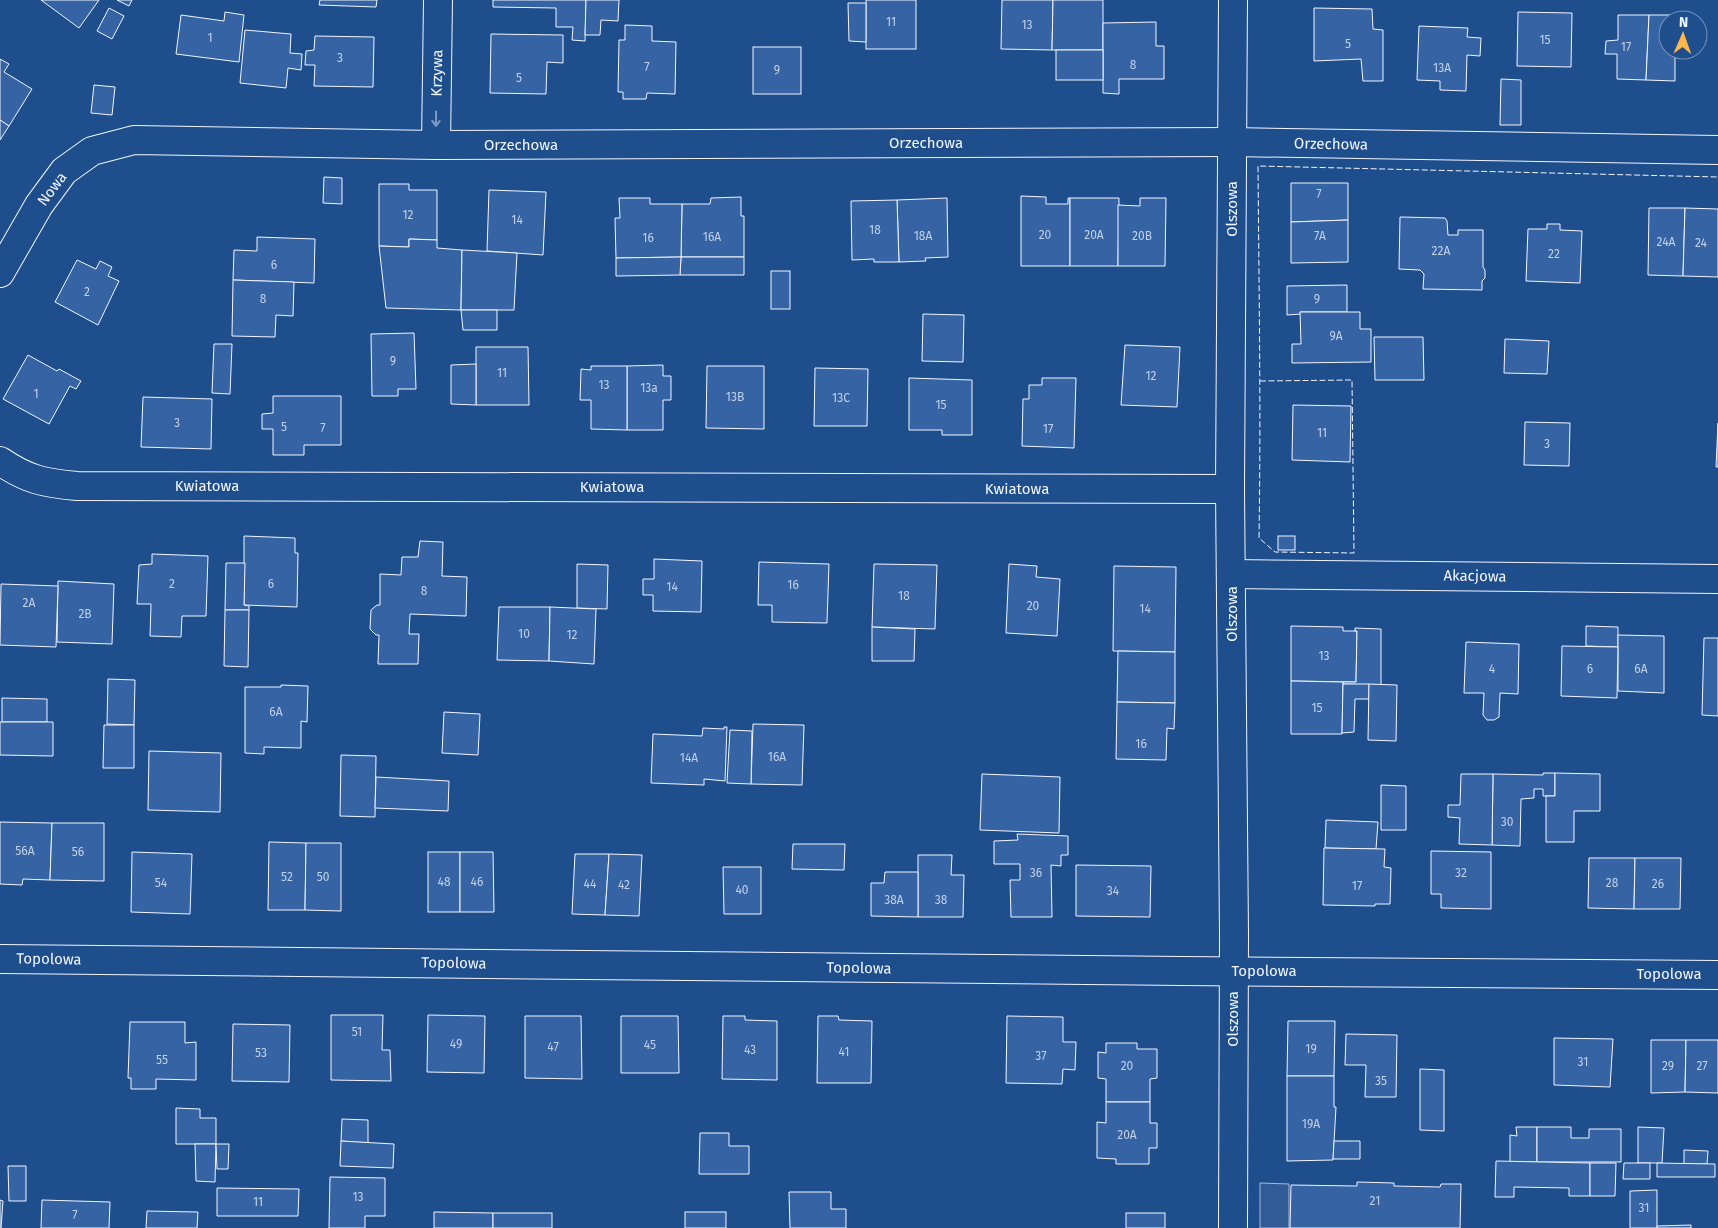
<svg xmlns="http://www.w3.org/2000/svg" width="1718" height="1228" font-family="'Fira Sans',sans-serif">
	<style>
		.built { fill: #305b95; stroke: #a8bbd7 }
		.building { fill: #3563a3; stroke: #f2f6ff }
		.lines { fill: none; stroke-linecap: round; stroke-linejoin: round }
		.street-casing { stroke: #f2f6ff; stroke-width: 30 }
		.street { stroke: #1f4e8c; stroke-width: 28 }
		.fence { stroke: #f2f6ff; stroke-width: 1; stroke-dasharray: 6 2.5; stroke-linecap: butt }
		.oneway { stroke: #7e9ac0 }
		.labels { text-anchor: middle; stroke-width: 4; stroke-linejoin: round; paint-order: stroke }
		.number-label { font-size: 12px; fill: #c3d1e8 }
		.street-label { font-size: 15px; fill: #f2f6ff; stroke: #1f4e8c }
	</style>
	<rect width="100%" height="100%" fill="#1f4e8c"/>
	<polygon class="built" points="1260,1183 1289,1184 1289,1228 1260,1228"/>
	<g class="building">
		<polygon points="41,0 99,0 79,28"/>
		<polygon points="117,0 132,0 129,6"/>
		<polygon points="320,0 377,0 376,7 319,5"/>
		<polygon points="493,0 586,0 585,41 572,40 573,27 556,27 556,8 493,7"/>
		<polygon points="586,0 619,0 618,21 601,20 600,35 585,35"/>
		<rect x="866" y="0" width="50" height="49"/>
		<polygon points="1002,0 1053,0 1052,50 1001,49"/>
		<polygon points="1053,0 1103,0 1103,50 1052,50"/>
		<polygon points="848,3 866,3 866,42 849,41"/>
		<polygon points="109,8 124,16 112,39 97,31"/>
		<polygon points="1314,8 1372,9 1373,29 1383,30 1383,81 1363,81 1361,59 1314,61"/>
		<polygon points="225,12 244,15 239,62 176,54 181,15 224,21"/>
		<polygon points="1518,12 1572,13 1571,67 1517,66"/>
		<polygon points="1618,15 1649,15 1646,80 1617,79 1617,54 1605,54 1606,41 1618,40"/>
		<polygon points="1649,15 1676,15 1676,20 1668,20 1668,50 1686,50 1686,56 1675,56 1675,81 1646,80"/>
		<polygon points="1156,22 1156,46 1164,46 1164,79 1119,79 1119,94 1103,93 1103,23"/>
		<polygon points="625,25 652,26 652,41 676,42 675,94 647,93 646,99 623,99 623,92 618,92 619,40 625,40"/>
		<polygon points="1419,26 1468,28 1467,37 1481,38 1480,56 1467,55 1466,91 1440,90 1440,81 1417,80"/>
		<polygon points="245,30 291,34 290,53 302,54 301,70 288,68 286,88 240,83"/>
		<polygon points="491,34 563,35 563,63 547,62 546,94 490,93"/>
		<polygon points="315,36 374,37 373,87 314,86 315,65 305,65 306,51 314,50"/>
		<rect x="753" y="47" width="48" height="47"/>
		<rect x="1056" y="50" width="47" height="30"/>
		<polygon points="0,59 9,64 4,72 32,89 9,126 0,120"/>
		<polygon points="1501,79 1521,80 1521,125 1500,125"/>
		<polygon points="94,85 115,87 112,115 91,113"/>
		<polygon points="0,120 9,126 0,140"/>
		<polygon points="324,177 342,178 342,204 323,203"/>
		<polygon points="1291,183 1348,183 1348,220 1291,222"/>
		<polygon points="379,184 409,184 409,190 437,190 437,240 409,239 409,247 379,246"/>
		<polygon points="489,190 546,192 543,255 487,251"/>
		<polygon points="1021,196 1046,197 1046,204 1068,204 1068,198 1070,198 1070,266 1021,266"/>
		<polygon points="741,197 741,216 744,216 744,257 681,257 682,204 710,204 711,198"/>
		<polygon points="619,198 650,198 650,204 682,204 681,257 616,258 615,218 620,218"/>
		<polygon points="947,198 948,257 925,258 926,261 899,262 897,200"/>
		<polygon points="1070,198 1119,198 1118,266 1070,266"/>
		<polygon points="1140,198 1166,198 1165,266 1118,266 1118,205 1140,206"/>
		<polygon points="897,200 899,262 874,262 874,259 852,260 851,201"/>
		<polygon points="1649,208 1685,208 1683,276 1648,275"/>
		<polygon points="1685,208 1718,209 1718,277 1683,276"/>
		<polygon points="1400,217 1445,218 1447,221 1448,235 1458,235 1458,230 1483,230 1483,267 1485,270 1485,278 1482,281 1482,290 1423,289 1424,274 1420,270 1399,269"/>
		<polygon points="1348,220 1348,262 1291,263 1291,222"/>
		<polygon points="1547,224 1560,224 1560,230 1582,231 1580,283 1526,281 1528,229 1547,229"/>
		<polygon points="257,237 315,239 314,283 233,280 234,250 257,251"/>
		<polygon points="409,239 437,240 437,248 462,250 461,310 386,308 379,246 409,247"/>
		<polygon points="462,250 517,253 514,310 461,310"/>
		<polygon points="681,257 744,257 744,275 680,275"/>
		<polygon points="681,257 680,275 616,276 616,258"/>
		<polygon points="77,260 96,269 100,261 112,267 108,276 119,281 98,325 55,302"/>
		<rect x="771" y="271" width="19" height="38"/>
		<polygon points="233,280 294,282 293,316 276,315 275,337 232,336"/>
		<polygon points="1347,285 1347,312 1300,312 1301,314 1287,315 1287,286"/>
		<polygon points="461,310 497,310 497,330 463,330"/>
		<polygon points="1300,312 1360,312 1360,329 1371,329 1371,362 1292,363 1292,344 1301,344"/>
		<polygon points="923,314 964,315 963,362 922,361"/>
		<polygon points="414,333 416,389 398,389 398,396 372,396 371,334"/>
		<polygon points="1374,337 1423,337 1424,380 1375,380"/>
		<polygon points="1505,339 1549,341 1547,374 1504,373"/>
		<polygon points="214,344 232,344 230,394 212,393"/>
		<polygon points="1125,345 1180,347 1177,407 1121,405"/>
		<polygon points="476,347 528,347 529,405 476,405"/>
		<polygon points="28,355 57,371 59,369 81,381 76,389 70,386 49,424 3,399"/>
		<polygon points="476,364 476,405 451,404 451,365"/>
		<polygon points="663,365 663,376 671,376 671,400 663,400 663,430 627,430 627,366"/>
		<polygon points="591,366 627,366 627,430 591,429 591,400 580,400 581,369 591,370"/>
		<polygon points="707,366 764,366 764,429 706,428"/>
		<polygon points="815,368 868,369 867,426 814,426"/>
		<polygon points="909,378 972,380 972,435 942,435 942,430 909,430"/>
		<polygon points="1042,378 1076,378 1074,448 1022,446 1023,399 1029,399 1029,385 1042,385"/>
		<polygon points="273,396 341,396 341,445 304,445 304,455 273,455 273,429 262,429 262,414 273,413"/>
		<polygon points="143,397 212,399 211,449 141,447"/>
		<polygon points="1293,405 1351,406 1350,462 1292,460"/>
		<polygon points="1525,422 1570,423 1569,466 1524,465"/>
		<polygon points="1718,423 1718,467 1716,467"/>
		<polygon points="244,536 295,538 295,553 298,553 297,607 244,605"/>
		<rect x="1278" y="536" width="17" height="14"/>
		<polygon points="420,541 443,542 442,576 467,577 466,616 410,614 409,634 419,634 418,664 378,664 379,635 376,635 370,629 371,610 377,605 380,605 380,574 401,575 402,557 418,557"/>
		<polygon points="152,554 208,556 206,616 182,616 181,637 150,636 151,604 137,604 139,565 152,564"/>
		<polygon points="654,559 702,561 701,612 653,611 653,595 643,595 643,579 654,579"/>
		<polygon points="759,562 829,564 827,623 772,622 772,605 758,605"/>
		<polygon points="226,563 245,563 244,605 249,606 249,610 225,610"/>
		<polygon points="577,564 608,565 607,609 577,608"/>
		<polygon points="874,564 937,565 935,629 872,627"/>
		<polygon points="1009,564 1037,566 1036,577 1060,579 1057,636 1006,633"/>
		<polygon points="1114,566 1176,567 1175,652 1113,651"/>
		<polygon points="58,581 114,584 112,644 57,642"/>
		<polygon points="1,584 58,586 56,647 0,645"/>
		<polygon points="499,607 550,607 549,661 497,660"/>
		<polygon points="550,607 596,609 594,664 549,661"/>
		<polygon points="225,610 249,610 248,667 224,666"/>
		<polygon points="1291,626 1343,627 1343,631 1357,631 1356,682 1291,681"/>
		<polygon points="1586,626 1618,627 1618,647 1586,646"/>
		<polygon points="872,627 915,629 914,661 872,661"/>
		<polygon points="1355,628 1381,629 1381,685 1343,684 1343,682 1356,682 1357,631 1355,631"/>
		<polygon points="1618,635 1664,636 1664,693 1618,691"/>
		<polygon points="1704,638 1718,638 1718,716 1702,715"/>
		<polygon points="1466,642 1519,644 1518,694 1500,693 1499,717 1494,720 1487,720 1483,715 1484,693 1464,693"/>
		<polygon points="1562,646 1618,647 1617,698 1561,696"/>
		<polygon points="1118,651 1175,652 1175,703 1117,702"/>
		<polygon points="108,679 135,680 134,725 107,724"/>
		<polygon points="1291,681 1343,682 1342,734 1291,734"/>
		<polygon points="1343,684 1369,684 1369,699 1355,699 1354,732 1342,733"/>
		<polygon points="1369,684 1397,685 1396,741 1368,740"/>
		<polygon points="281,685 308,686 307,722 301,721 301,748 264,747 264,754 245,753 245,687 281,687"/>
		<polygon points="2,698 47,699 47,722 2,722"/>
		<polygon points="1117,702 1175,703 1174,729 1167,728 1166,760 1116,759"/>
		<polygon points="444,712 480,714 478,755 442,753"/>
		<polygon points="0,722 53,722 53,756 0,755"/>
		<polygon points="753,724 804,725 802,785 751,784"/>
		<polygon points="104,725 134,725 134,768 103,768"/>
		<polygon points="724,727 727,727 725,781 704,779 704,785 651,783 653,734 702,736 703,728 724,729"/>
		<polygon points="730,730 752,731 751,784 727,783"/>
		<polygon points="149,751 221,753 220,812 148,810"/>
		<polygon points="341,755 376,756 375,817 340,816"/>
		<polygon points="1543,773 1555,773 1555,796 1543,796 1543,789 1534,789 1534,798 1521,799 1520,846 1492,845 1493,774 1543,775"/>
		<polygon points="1555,773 1600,774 1600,811 1574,811 1574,842 1546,842 1546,796 1555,796"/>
		<polygon points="982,774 1060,777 1059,833 980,830"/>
		<polygon points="1461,774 1493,774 1492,845 1459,844 1460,818 1448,817 1448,805 1460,805"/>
		<polygon points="376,777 449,781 448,811 375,808"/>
		<polygon points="1381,785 1406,786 1406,830 1381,830"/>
		<polygon points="1326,820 1378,822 1376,849 1325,848"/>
		<polygon points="0,822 52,823 50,880 23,879 22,885 0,884"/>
		<polygon points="52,823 104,823 104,881 50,880"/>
		<polygon points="1017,834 1068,836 1068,855 1061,855 1061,866 1051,865 1052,917 1011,917 1010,880 1020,880 1020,864 994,864 994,841 1018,840"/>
		<polygon points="269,842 306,843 305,910 268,910"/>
		<polygon points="306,843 341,843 341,911 305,910"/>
		<polygon points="793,844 845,844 844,870 792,869"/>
		<polygon points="1324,848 1385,849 1384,867 1391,868 1390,904 1375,904 1375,906 1323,905"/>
		<polygon points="1431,851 1491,852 1491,909 1441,908 1441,894 1431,894"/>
		<polygon points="132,852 192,854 190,914 131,912"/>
		<rect x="428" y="852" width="32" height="60"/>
		<polygon points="460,852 493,852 494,912 460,912"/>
		<polygon points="575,854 609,854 605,915 572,914"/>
		<polygon points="609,854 642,855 639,916 605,915"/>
		<polygon points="918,855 952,855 951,875 964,875 963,917 918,917"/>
		<polygon points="1589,858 1635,858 1634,909 1588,908"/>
		<polygon points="1635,858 1681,858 1680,909 1634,909"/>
		<polygon points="1076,865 1151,866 1150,917 1076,916"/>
		<polygon points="723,867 761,867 761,914 724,914"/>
		<polygon points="885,872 918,872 918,917 871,916 871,883 884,883"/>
		<polygon points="331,1015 383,1015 382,1050 390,1050 391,1081 331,1080"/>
		<polygon points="428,1015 485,1016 484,1073 427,1072"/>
		<polygon points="525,1016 581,1016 582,1079 525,1078"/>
		<polygon points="621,1016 678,1016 679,1073 621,1073"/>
		<polygon points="723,1016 745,1016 745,1020 777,1021 777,1080 722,1079"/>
		<polygon points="818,1016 838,1016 839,1020 872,1021 871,1083 817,1083"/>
		<polygon points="1007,1016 1063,1017 1063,1042 1076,1042 1075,1070 1063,1069 1062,1084 1006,1083"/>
		<polygon points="1288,1021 1335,1021 1334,1076 1287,1076"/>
		<polygon points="130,1022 185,1022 185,1043 196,1042 196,1080 156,1079 156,1089 131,1089 131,1078 128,1078"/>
		<polygon points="233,1024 290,1025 289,1082 232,1081"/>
		<polygon points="1346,1034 1397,1035 1396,1097 1365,1097 1366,1065 1345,1065"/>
		<polygon points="1554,1038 1613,1039 1610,1087 1554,1085"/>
		<polygon points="1651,1040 1686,1040 1685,1092 1651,1093"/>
		<polygon points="1686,1040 1718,1040 1718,1093 1685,1092"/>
		<polygon points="1106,1043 1137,1043 1137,1049 1157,1049 1157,1078 1150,1079 1150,1102 1106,1102 1106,1079 1098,1078 1098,1052 1106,1053"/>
		<polygon points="1420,1069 1444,1070 1444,1131 1420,1130"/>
		<polygon points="1287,1076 1334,1076 1334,1107 1336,1107 1333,1160 1287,1161"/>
		<polygon points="1106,1102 1150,1102 1150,1123 1157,1123 1157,1148 1149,1148 1149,1164 1116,1164 1116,1159 1097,1158 1097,1122 1106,1123"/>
		<polygon points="176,1108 200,1109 200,1118 216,1118 216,1144 176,1144"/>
		<polygon points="342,1119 368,1120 368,1143 341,1141"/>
		<polygon points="1516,1127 1537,1127 1537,1162 1510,1162 1510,1135 1517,1136"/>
		<polygon points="1537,1127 1571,1127 1571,1138 1589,1138 1589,1129 1621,1129 1621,1162 1537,1162"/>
		<polygon points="1638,1127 1664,1128 1662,1163 1638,1163"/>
		<polygon points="700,1133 729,1133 729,1146 749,1146 749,1174 699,1174"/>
		<polygon points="341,1141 394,1144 393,1168 340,1166"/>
		<polygon points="1334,1141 1360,1141 1360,1159 1333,1159"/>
		<polygon points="195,1144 216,1144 215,1182 196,1181"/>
		<polygon points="216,1144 229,1144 228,1169 217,1169"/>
		<polygon points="1684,1150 1708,1151 1707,1164 1684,1164"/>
		<polygon points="1496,1161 1590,1163 1590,1196 1569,1196 1569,1188 1514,1187 1514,1197 1495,1197"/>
		<polygon points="1590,1163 1616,1163 1615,1196 1590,1196"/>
		<polygon points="1624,1163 1650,1163 1650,1179 1623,1179"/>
		<polygon points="1657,1163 1715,1164 1715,1177 1657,1177"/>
		<polygon points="8,1166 26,1166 26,1201 9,1201"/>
		<polygon points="330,1177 385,1178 385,1216 365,1216 365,1228 329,1228"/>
		<polygon points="1357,1182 1394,1183 1394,1186 1440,1187 1441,1184 1461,1184 1460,1228 1290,1228 1291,1185 1357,1186"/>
		<polygon points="217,1188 299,1189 298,1216 217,1216"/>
		<polygon points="1657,1190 1657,1228 1630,1228 1630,1191"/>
		<polygon points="789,1192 831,1192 831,1209 846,1209 846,1228 790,1228"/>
		<polygon points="0,1200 3,1201 1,1228 0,1228"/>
		<polygon points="42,1200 110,1202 109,1228 41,1228"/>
		<polygon points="147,1211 198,1212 197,1228 146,1228"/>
		<polygon points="434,1212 493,1213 493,1228 434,1228"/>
		<rect x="685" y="1212" width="41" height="16"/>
		<rect x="493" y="1213" width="59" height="15"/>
		<rect x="1126" y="1213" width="39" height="15"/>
		<polygon points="1691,1225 1691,1228 1657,1228 1657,1226"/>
	</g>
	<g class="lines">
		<g class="street-casing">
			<g id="street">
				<polyline points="1233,0 1230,489 1234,935 1233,1228"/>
				<polyline points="436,145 438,0"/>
				<polyline points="0,273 39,205 64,171 92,151 134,140 436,145 1232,142 1718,150"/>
				<path d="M0 461C28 480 44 483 77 486L1230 489"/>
				<polyline points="1232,574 1718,579"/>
				<polyline points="0,959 1182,971 1718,975"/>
			</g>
		</g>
		<use href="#street" class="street"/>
		<path class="fence" d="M1260 381 1352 380 1354 553 1275 552 1259 538C1261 414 1259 290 1258 166L1718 177"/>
	</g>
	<defs><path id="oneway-shaft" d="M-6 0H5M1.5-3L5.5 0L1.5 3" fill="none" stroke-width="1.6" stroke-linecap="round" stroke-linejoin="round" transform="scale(1.25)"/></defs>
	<use class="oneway" href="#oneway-shaft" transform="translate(436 119) rotate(91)"/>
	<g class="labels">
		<g class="number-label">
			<text x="891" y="26">11</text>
			<text x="1027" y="29">13</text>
			<text x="210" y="42">1</text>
			<text x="1545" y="44">15</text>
			<text x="1348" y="48">5</text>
			<text x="1626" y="51">17</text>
			<text x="340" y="62">3</text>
			<text x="1133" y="69">8</text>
			<text x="647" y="71">7</text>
			<text x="1442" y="72">13A</text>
			<text x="777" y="74">9</text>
			<text x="519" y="82">5</text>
			<text x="1319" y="198">7</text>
			<text x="408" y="219">12</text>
			<text x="517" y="224">14</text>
			<text x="875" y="234">18</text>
			<text x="1045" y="239">20</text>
			<text x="1094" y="239">20A</text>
			<text x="923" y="240">18A</text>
			<text x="1142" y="240">20B</text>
			<text x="1320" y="240">7A</text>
			<text x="712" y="241">16A</text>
			<text x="648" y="242">16</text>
			<text x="1666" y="246">24A</text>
			<text x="1701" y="247">24</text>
			<text x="1441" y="255">22A</text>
			<text x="1554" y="258">22</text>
			<text x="274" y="269">6</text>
			<text x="87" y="296">2</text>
			<text x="263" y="303">8</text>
			<text x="1317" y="303">9</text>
			<text x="1336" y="340">9A</text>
			<text x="393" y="365">9</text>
			<text x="502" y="377">11</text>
			<text x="1151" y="380">12</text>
			<text x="604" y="389">13</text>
			<text x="649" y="392">13a</text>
			<text x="36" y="398">1</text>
			<text x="735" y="401">13B</text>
			<text x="841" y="402">13C</text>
			<text x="941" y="409">15</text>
			<text x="177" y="427">3</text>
			<text x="284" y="431">5</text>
			<text x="323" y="432">7</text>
			<text x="1048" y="433">17</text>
			<text x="1322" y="437">11</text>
			<text x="1547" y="448">3</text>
			<text x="172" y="588">2</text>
			<text x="271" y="588">6</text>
			<text x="793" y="589">16</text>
			<text x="672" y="591">14</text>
			<text x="424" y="595">8</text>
			<text x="904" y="600">18</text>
			<text x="29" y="607">2A</text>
			<text x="1033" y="610">20</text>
			<text x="1145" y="613">14</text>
			<text x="85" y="618">2B</text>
			<text x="524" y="638">10</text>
			<text x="572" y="639">12</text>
			<text x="1324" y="660">13</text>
			<text x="1492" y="673">4</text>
			<text x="1590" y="673">6</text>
			<text x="1641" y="673">6A</text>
			<text x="1317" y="712">15</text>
			<text x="276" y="716">6A</text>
			<text x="1141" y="748">16</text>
			<text x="777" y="761">16A</text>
			<text x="689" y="762">14A</text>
			<text x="1507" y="826">30</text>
			<text x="25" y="855">56A</text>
			<text x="78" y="856">56</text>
			<text x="1036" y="877">36</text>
			<text x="1461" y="877">32</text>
			<text x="287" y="881">52</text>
			<text x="323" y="881">50</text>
			<text x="444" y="886">48</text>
			<text x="477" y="886">46</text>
			<text x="161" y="887">54</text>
			<text x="1612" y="887">28</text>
			<text x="590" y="888">44</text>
			<text x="1658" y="888">26</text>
			<text x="624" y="889">42</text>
			<text x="1357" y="890">17</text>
			<text x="742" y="894">40</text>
			<text x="1113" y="895">34</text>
			<text x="894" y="904">38A</text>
			<text x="941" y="904">38</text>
			<text x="357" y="1036">51</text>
			<text x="456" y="1048">49</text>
			<text x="650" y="1049">45</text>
			<text x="553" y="1051">47</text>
			<text x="1311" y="1053">19</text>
			<text x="750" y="1054">43</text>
			<text x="844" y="1056">41</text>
			<text x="261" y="1057">53</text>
			<text x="1041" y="1060">37</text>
			<text x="162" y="1064">55</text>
			<text x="1583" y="1066">31</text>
			<text x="1127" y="1070">20</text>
			<text x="1668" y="1070">29</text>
			<text x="1702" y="1070">27</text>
			<text x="1381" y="1085">35</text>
			<text x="1311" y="1128">19A</text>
			<text x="1127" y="1139">20A</text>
			<text x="358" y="1201">13</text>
			<text x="1375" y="1205">21</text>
			<text x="258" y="1206">11</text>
			<text x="1644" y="1212">31</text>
			<text x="75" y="1219">7</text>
		</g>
		<g class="street-label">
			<text transform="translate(437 73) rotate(-89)" y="5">Krzywa</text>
			<text x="926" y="148">Orzechowa</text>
			<text transform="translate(1331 144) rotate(1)" y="5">Orzechowa</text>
			<text x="521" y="150">Orzechowa</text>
			<text transform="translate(52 189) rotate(-53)" y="5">Nowa</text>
			<text transform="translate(1232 209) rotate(-90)" y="5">Olszowa</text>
			<text x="207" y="491">Kwiatowa</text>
			<text x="612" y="492">Kwiatowa</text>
			<text x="1017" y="494">Kwiatowa</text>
			<text transform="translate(1475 576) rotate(1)" y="5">Akacjowa</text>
			<text transform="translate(1232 614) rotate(-90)" y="5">Olszowa</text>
			<text transform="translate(49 959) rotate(1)" y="5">Topolowa</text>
			<text transform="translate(454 963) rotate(1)" y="5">Topolowa</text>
			<text transform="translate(859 968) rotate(1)" y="5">Topolowa</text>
			<text x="1264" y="976">Topolowa</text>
			<text x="1669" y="979">Topolowa</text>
			<text transform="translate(1233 1019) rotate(-90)" y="5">Olszowa</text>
		</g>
	</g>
	<g transform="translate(1683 35) rotate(2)"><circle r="24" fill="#1f4e8c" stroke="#7391ba"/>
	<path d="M0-4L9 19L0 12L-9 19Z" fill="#ffb74d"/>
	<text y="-8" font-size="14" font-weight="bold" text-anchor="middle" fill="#f2f6ff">N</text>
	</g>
</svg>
